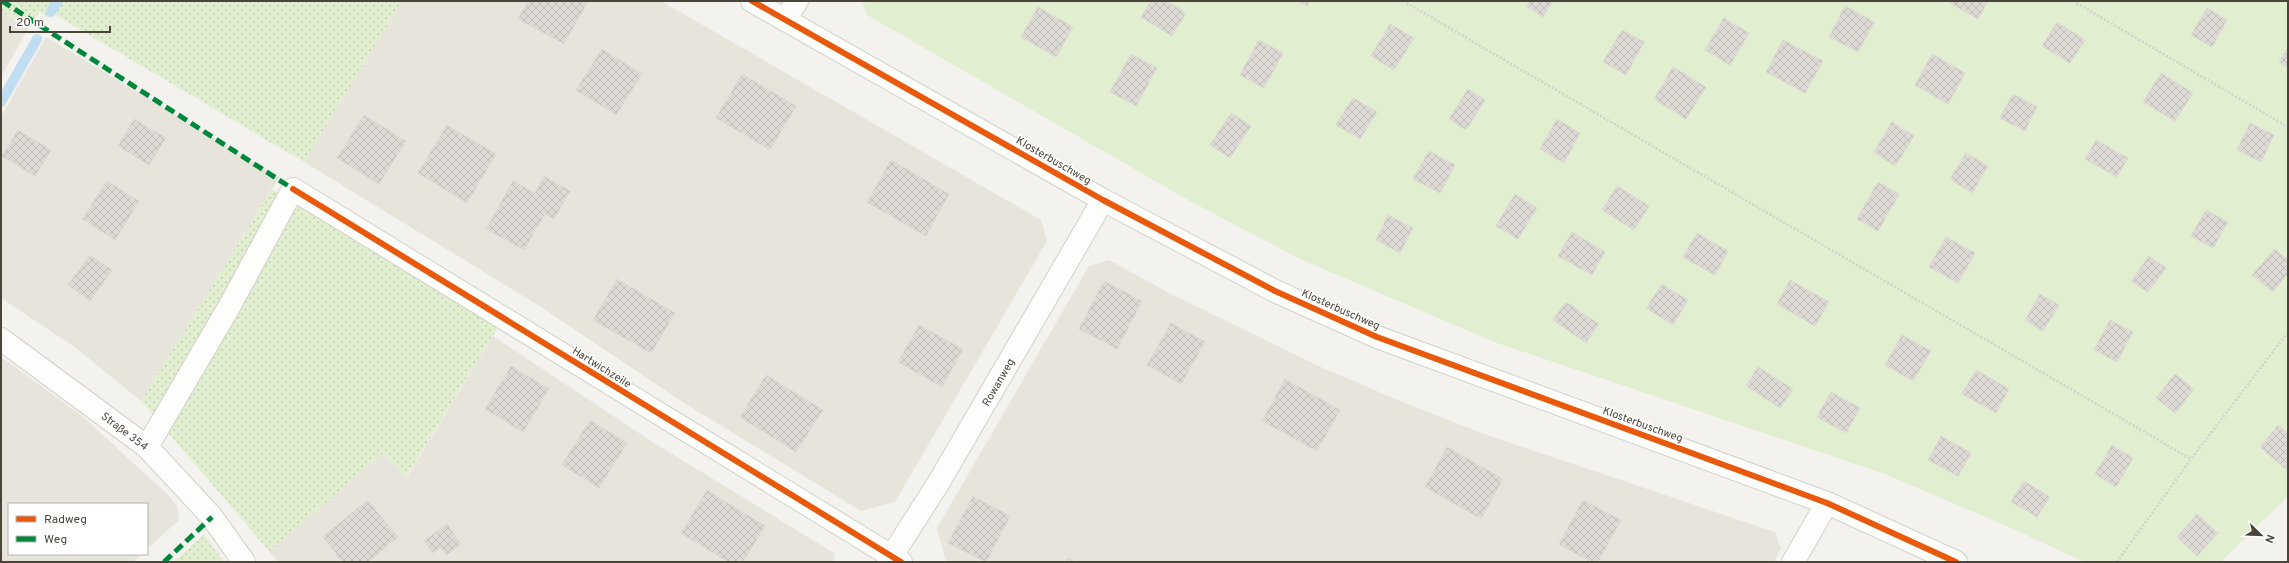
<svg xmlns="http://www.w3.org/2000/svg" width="2289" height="563" font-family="Overpass,sans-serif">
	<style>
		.residential { fill: #e7e4dc }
		.grass { fill: url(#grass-dots) }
		.garden { fill: #e1eecf }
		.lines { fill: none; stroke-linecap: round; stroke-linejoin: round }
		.stream { stroke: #c0ddf1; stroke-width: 10 }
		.building { fill: url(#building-cross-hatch); stroke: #dcd9d4 }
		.minor-casing { stroke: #d2d0cb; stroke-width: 24 }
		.path { stroke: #d3d2cc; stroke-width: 2.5; stroke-dasharray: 2 2; stroke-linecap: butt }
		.minor { stroke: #fdfdfc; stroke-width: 22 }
		.quiet { stroke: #00873e; stroke-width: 5; stroke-dasharray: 10 5; stroke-linecap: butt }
		.cycleway-casing { stroke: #fff; stroke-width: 8 }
		.cycleway { stroke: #e8590c; stroke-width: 6 }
		.labels { text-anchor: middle; stroke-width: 3; stroke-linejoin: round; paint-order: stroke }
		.street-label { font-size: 11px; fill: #4b4439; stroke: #fff }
	</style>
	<defs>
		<pattern id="grass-dots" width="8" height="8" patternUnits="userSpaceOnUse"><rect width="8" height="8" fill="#e1eecf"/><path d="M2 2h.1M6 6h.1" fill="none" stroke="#c3cdb2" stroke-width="1.8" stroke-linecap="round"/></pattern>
		<pattern id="building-cross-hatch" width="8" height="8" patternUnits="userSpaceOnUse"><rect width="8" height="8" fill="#dedbd6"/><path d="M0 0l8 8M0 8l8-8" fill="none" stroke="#c0bdb8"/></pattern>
	</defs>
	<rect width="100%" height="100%" fill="#f4f2ee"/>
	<g class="residential">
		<polygon points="402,1 661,1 1041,220 1047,241 895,502 861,511 684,403 538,305 304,162"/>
		<polygon points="1,11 29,27 1,77"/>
		<polygon points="46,37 279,177 141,401 76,348 1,298 1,117"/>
		<polygon points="1109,260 1167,292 1323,368 1405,403 1487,435 1775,532 1781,549 1774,562 946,562 937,528 1089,266"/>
		<polygon points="493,336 651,441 834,553 835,562 278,562 269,551 383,453 407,477"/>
		<polygon points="1,357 81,415 169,496 177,506 179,520 147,549 147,504 9,504 9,554 142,554 133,562 1,562"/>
	</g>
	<g class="grass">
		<polygon points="1,1 402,1 304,162 52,13 49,18 39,12 29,27 1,11"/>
		<polygon points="272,189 498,327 406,477 383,453 269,551 141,401"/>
		<polygon points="204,534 224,562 174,562"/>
	</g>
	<polygon class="garden" points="862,1 2288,1 2288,496 2221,562 2084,562 2009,527 1885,474 1497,343 1302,260 1188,200 867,15"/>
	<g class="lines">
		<g class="stream">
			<polyline points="51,12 58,1"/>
			<polyline points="1,102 37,39"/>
		</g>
	</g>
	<g class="building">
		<polygon points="528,1 588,1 564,44 518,19"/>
		<polygon points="1151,1 1166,1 1186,13 1172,36 1141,17"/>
		<polygon points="1297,1 1310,1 1307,6"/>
		<polygon points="1530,1 1553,1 1543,17 1526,6"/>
		<polygon points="1951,1 1988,1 1978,19 1950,3"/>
		<polygon points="1845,6 1874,22 1858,52 1829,37"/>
		<polygon points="1038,7 1073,27 1056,57 1021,37"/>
		<polygon points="2207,8 2227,20 2212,47 2191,35"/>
		<polygon points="1724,18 1749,33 1730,65 1705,50"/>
		<polygon points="2057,22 2085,40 2070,63 2042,46"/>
		<polygon points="1390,24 1414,38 1394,70 1371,56"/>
		<polygon points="1622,30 1644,42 1626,75 1603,62"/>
		<polygon points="1259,40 1283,53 1264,88 1240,75"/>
		<polygon points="1783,40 1823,61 1805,93 1766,72"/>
		<polygon points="2288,47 2288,67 2279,62"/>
		<polygon points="602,49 642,74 616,115 576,90"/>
		<polygon points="1131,54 1157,68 1136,106 1110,92"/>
		<polygon points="1932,54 1965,73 1948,104 1915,85"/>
		<polygon points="1673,67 1706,87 1686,119 1654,99"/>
		<polygon points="2161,73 2193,93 2175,121 2143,102"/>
		<polygon points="742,74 796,106 770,150 716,118"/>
		<polygon points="1468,89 1485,100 1466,130 1449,119"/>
		<polygon points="2013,94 2037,107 2025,131 2000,118"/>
		<polygon points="1353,98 1377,112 1360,139 1336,125"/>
		<polygon points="1231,113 1251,126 1230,158 1210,145"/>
		<polygon points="364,115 406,141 379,184 337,158"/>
		<polygon points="134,119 166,138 149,165 118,146"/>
		<polygon points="1557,119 1580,133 1564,163 1540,149"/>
		<polygon points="1892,122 1914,136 1895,166 1874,152"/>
		<polygon points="2250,123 2274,135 2261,162 2237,150"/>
		<polygon points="447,125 496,154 467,203 418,173"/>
		<polygon points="18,130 51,150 35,176 2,156"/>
		<polygon points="2096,140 2128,158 2117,177 2085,159"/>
		<polygon points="1429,151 1455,165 1440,193 1413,179"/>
		<polygon points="1966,153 1988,166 1972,193 1950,179"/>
		<polygon points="891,160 949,194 926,236 867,202"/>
		<polygon points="544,176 570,191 554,219 545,214 524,250 486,229 513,181 535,193"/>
		<polygon points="107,181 139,201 115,240 82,219"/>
		<polygon points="1878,182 1899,194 1878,231 1857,219"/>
		<polygon points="1617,186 1649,206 1634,230 1602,210"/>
		<polygon points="1515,194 1537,208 1518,239 1496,226"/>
		<polygon points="2206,210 2228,222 2213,248 2191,236"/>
		<polygon points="1388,215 1413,228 1400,253 1376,240"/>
		<polygon points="1572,232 1605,252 1592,275 1558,256"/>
		<polygon points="1697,233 1728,251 1715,275 1683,257"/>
		<polygon points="1946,237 1975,253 1958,283 1929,267"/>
		<polygon points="2275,249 2288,260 2288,273 2273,292 2252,275"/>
		<polygon points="90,255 112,270 90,301 68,285"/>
		<polygon points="2149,256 2166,268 2148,292 2131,281"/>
		<polygon points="617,279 675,313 651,353 593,320"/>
		<polygon points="1790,280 1829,302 1815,326 1777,304"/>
		<polygon points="1104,281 1142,301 1117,349 1079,329"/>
		<polygon points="1662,284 1688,300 1673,325 1646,308"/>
		<polygon points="2040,294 2059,305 2043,331 2025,320"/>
		<polygon points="1566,302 1599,324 1586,343 1553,320"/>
		<polygon points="2110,320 2133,332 2117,362 2094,350"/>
		<polygon points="1171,323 1205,342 1181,384 1147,365"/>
		<polygon points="919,325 963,349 942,387 898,362"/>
		<polygon points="1902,335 1931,351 1913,381 1885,365"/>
		<polygon points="511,366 549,389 523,432 485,409"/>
		<polygon points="1758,367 1793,389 1780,408 1746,386"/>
		<polygon points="1976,370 2009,389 1996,413 1962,394"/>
		<polygon points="2175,374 2194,389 2175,413 2156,398"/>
		<polygon points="766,375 823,410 796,452 740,417"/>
		<polygon points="1285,379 1340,410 1317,451 1262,421"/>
		<polygon points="1831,392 1860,408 1846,433 1817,417"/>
		<polygon points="590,420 627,443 599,488 562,465"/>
		<polygon points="2278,425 2288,433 2288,471 2260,447"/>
		<polygon points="1941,436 1971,453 1958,476 1928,460"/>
		<polygon points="2112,445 2133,458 2116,487 2095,474"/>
		<polygon points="1447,447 1503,479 1481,519 1425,487"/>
		<polygon points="2024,481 2050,497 2037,517 2011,502"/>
		<polygon points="707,490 765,526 743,562 728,562 681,533"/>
		<polygon points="973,496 1010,516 986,562 948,543"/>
		<polygon points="367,500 398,537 368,562 343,562 323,537"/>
		<polygon points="1583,500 1621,520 1598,562 1591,562 1559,544"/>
		<polygon points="2197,514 2218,533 2197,556 2177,537"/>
		<polygon points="447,524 456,537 433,553 424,541"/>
		<polygon points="456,537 461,544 446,555 441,547"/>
		<polygon points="1068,558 1075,562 1066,562"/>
	</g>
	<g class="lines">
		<g class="minor-casing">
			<g id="minor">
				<polyline points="752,1 1103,200 1275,291 1377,337 1827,503 1956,562"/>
				<polyline points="785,20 797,1"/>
				<polyline points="1,339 147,447 212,517 244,562"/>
				<polyline points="147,447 229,307 293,189 901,562"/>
				<polyline points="888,562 939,482 1103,200"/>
				<polyline points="1793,562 1827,503"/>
			</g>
		</g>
		<g class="path">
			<polyline points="1403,1 2191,459"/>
			<polyline points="2073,1 2288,127"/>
			<polyline points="2117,562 2191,459 2288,332"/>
		</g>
		<use href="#minor" class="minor"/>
		<g class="quiet">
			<polyline points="2,1 293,189"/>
			<polyline points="164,562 212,517"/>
		</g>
		<g class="cycleway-casing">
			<g id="cycleway">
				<polyline points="752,1 1103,200 1275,291 1377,337 1827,503 1956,562"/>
				<polyline points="293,189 901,562"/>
			</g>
		</g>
		<use href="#cycleway" class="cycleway"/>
	</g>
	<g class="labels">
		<g class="street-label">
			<text transform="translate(1054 160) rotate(30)" y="4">Klosterbuschweg</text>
			<text transform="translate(1341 309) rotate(24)" y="4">Klosterbuschweg</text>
			<text transform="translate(602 367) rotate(32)" y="4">Hartwichzeile</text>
			<text transform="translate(998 382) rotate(-60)" y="4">Rowanweg</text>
			<text transform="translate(1643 424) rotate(20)" y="4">Klosterbuschweg</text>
			<text transform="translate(125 431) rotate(37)" y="4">Straße 354</text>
		</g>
	</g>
	<rect width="2289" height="563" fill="none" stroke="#4b4439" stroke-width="4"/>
	<rect x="8" y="503" width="140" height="52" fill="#ffffff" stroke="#b7b4b0"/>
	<rect x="16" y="516" width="20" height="6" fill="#e8590c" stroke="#b7b4b0"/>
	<text x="44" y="523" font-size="12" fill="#4b4439">Radweg</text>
	<rect x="16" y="536" width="20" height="6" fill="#00873e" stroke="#b7b4b0"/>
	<text x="44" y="543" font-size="12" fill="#4b4439">Weg</text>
	<g transform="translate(2261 535) rotate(113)" stroke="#ffffff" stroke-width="3" paint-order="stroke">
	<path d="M0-3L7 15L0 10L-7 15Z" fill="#4b4439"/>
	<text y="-6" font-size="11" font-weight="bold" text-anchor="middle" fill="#4b4439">N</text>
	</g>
	<path d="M10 26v6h100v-6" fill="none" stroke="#4b4439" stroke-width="2"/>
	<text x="16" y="26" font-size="12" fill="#4b4439" stroke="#ffffff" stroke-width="3" paint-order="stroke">20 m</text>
</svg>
